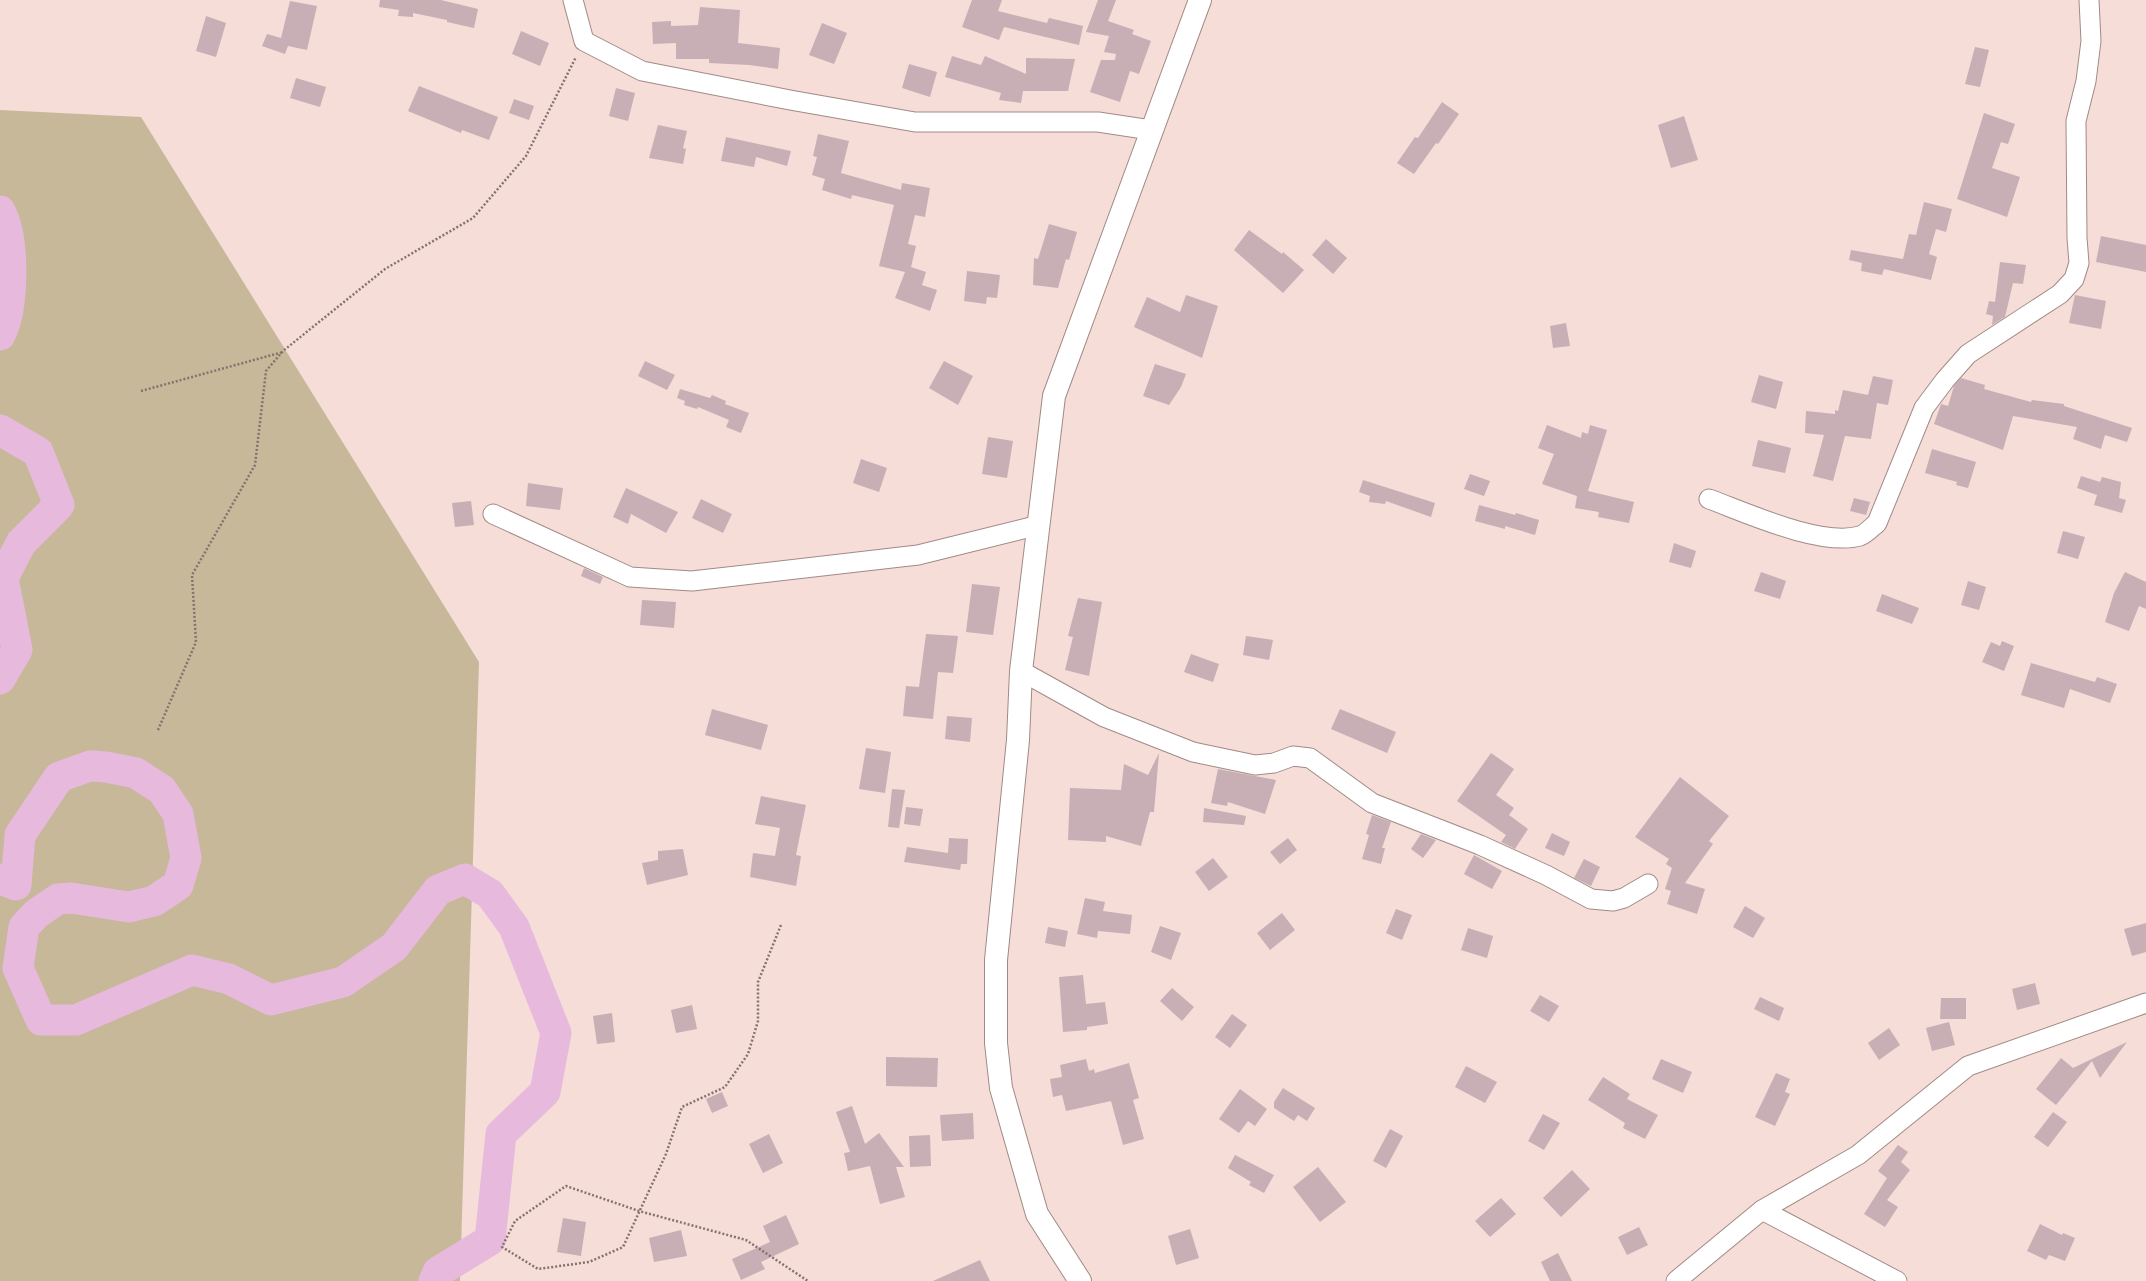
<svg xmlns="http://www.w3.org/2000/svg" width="2146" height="1281" font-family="Commissioner,sans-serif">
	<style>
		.green { fill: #c6b899 }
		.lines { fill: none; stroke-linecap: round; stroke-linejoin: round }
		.river { stroke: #e7b9dd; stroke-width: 31 }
		.building { fill: #c7afb5 }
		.minor-casing { stroke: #a18a86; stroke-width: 21 }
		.primary-casing { stroke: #a18a86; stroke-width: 24 }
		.path { stroke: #83736f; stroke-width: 2.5; stroke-dasharray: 2 2; stroke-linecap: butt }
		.minor { stroke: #fff; stroke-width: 19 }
		.primary { stroke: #fff; stroke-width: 22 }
	</style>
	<rect width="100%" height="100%" fill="#f6ddd8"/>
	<polygon class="green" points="0,110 141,117 479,662 460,1281 0,1281"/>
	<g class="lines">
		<g class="river">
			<path d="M0 211C15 238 14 308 0 335"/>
			<polyline points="0,430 38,452 59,505 21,543 3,578 17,650 0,679"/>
			<polyline points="0,879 16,885 20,835 59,777 90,766 106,767 136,773 162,790 178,814 186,858 178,885 154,901 129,907 71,898 58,899 36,914 24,927 18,968 41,1020 76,1020 192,970 229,979 271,1000 343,982 394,947 438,890 465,879 490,894 514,927 556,1033 545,1092 501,1134 490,1240 438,1272 434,1281"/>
		</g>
	</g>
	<g class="building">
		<polygon points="380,0 441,0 478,9 474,28 447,22 447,20 413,13 413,17 398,16 399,10 379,7"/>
		<polygon points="972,0 1002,0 998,11 1047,23 1049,18 1083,26 1079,45 1004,27 999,40 962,27"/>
		<polygon points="1098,0 1116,0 1108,21 1134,30 1132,34 1151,41 1139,74 1130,71 1120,102 1090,92 1101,60 1115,60 1116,54 1104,52 1109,36 1086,32"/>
		<polygon points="290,1 317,6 307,50 288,46 285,54 262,46 267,34 281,38"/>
		<polygon points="700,7 740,10 738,43 780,48 778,69 749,65 709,63 709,59 676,59 676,43 653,44 652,22 671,21 671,26 698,25"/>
		<polygon points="206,16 226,23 216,57 196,51"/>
		<polygon points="822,23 847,33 834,64 809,55"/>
		<polygon points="521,31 549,43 540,66 512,54"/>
		<polygon points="1975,47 1989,50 1980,87 1965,84"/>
		<polygon points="952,56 981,65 985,56 1026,74 1026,58 1075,59 1068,91 1023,91 1021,103 999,100 1001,93 945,77"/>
		<polygon points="909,64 937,72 930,97 902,88"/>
		<polygon points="296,78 326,87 320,107 290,98"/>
		<polygon points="419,86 498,117 489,140 462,130 461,133 408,111"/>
		<polygon points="616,88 635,93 628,121 609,116"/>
		<polygon points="514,99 534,106 529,120 509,113"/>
		<polygon points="1442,102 1459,114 1438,144 1436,143 1414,174 1397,163 1415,137 1418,138"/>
		<polygon points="1984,113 2015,124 2008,144 2001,142 1992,168 2020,177 2007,217 1957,199"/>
		<polygon points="1684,116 1698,160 1671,168 1658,125"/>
		<polygon points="658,125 687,131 683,148 686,149 683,164 649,158"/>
		<polygon points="818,134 849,141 841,173 901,190 902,183 930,188 925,217 915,215 908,244 916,246 911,267 926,272 922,285 937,290 930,311 895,298 905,272 879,266 894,205 852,195 851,199 822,190 825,179 812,175 817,157 813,156"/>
		<polygon points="726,137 791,151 787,166 756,157 754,167 721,161"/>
		<polygon points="1924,202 1952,209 1946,232 1936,229 1929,254 1937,257 1931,280 1884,269 1882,275 1861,271 1862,263 1849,260 1851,250 1903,259 1909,234 1916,235"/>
		<polygon points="1049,224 1077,232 1069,260 1066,259 1058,288 1033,285 1034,258 1038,259"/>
		<polygon points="1249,230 1282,254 1283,252 1304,270 1283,293 1234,250"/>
		<polygon points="2101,236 2146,245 2146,272 2096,262"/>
		<polygon points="1326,239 1347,258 1333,274 1312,255"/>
		<polygon points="2000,262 2026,265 2023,284 2013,283 2005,317 1992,325 1993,316 1986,314 1989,301 1995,302"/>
		<polygon points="967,271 1000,275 997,298 987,297 986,304 964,301"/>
		<polygon points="1186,295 1218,306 1202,358 1134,327 1147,297 1180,312"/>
		<polygon points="2075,295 2106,301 2101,329 2069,323"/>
		<polygon points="1566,323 1570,346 1553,348 1550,326"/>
		<polygon points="645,361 675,375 667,390 638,376"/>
		<polygon points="944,361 973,376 958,405 929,388"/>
		<polygon points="1155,364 1186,374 1181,387 1169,405 1143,396"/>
		<polygon points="1759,375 1783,382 1776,409 1751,402"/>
		<polygon points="1873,376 1893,380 1888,405 1877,403 1871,439 1845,436 1833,481 1813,476 1824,435 1805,433 1806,411 1835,414 1835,410 1838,411 1843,390 1868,395"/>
		<polygon points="1961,378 1985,385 1984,389 2031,402 2032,400 2064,404 2064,406 2132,428 2127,442 2105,435 2101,449 2073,439 2077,427 2013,416 2003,450 1934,424 1941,404 1948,406 1954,386"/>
		<polygon points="680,389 710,398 712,395 726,401 725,404 749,413 741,433 726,427 729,420 698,407 697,409 684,405 685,401 677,398"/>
		<polygon points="1547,425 1581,438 1582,432 1588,434 1590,425 1607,430 1588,491 1634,502 1629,523 1598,517 1599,512 1575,508 1577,496 1542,484 1554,454 1538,448"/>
		<polygon points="988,437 1013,441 1007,478 982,474"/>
		<polygon points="1758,440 1791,448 1785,473 1752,466"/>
		<polygon points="1932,449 1976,462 1968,488 1956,485 1957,482 1925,473"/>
		<polygon points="861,459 887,468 879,492 853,483"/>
		<polygon points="1470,474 1490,481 1484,496 1464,489"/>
		<polygon points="2081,476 2100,482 2102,477 2121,482 2119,498 2126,500 2122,513 2094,505 2097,495 2077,488"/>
		<polygon points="1363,480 1435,503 1431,517 1386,501 1385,504 1369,502 1370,496 1359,492"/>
		<polygon points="528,483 563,488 560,510 526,506"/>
		<polygon points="626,488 678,512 666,533 631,514 628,524 613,517"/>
		<polygon points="1854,498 1870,502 1866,515 1850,511"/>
		<polygon points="701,499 732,514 723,533 692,518"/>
		<polygon points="471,501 474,525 455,527 452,503"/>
		<polygon points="1479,505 1515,515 1516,513 1539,520 1535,535 1505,526 1505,529 1475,521"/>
		<polygon points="2063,531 2085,537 2078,559 2057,553"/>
		<polygon points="1674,543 1696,551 1691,568 1669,562"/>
		<polygon points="584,568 603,577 600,584 581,576"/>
		<polygon points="1761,572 1786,581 1780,599 1754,591"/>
		<polygon points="2125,572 2146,582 2146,609 2139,606 2129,631 2105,622 2114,593"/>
		<polygon points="1968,581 1986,587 1979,610 1961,605"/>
		<polygon points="972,584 1000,587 993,635 966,632"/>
		<polygon points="1882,594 1919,608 1912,624 1876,611"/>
		<polygon points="1078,598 1102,602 1089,676 1065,670 1073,637 1068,636"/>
		<polygon points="642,600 676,602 674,628 640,625"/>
		<polygon points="926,634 958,636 953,673 938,672 933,719 903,716 906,686 919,687"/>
		<polygon points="1246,636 1273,640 1269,660 1243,655"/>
		<polygon points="2002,641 2014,646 2004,671 1982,662 1991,642 2000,646"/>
		<polygon points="1191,654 1219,664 1213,682 1184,672"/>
		<polygon points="2031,663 2095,682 2097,677 2117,684 2110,703 2070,689 2064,708 2021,695"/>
		<polygon points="712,709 768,725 761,750 705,735"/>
		<polygon points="1340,709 1396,732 1387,753 1331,729"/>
		<polygon points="947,716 972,718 970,742 945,739"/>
		<polygon points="866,748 891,752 885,793 859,789"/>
		<polygon points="1159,753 1154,812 1150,812 1141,846 1106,836 1106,842 1068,840 1070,788 1121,790 1124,764 1148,775"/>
		<polygon points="1491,753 1514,769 1496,795 1514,808 1509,815 1528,829 1515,849 1501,842 1506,835 1457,801"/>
		<polygon points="1218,769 1276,780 1265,814 1228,802 1227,806 1211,803"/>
		<polygon points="1680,777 1729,816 1709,841 1713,844 1685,883 1705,889 1697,914 1667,904 1671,891 1665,889 1672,868 1666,864 1669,859 1635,837"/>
		<polygon points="892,789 905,790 899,828 888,827"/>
		<polygon points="761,796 806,805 796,855 801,856 796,886 750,877 753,853 775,856 780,828 755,824"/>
		<polygon points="906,807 923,809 920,826 904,824"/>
		<polygon points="1204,808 1246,816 1244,825 1203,822"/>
		<polygon points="1372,815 1391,822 1382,848 1385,848 1381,864 1362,859 1369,835 1366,834"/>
		<polygon points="1552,833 1570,842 1564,856 1545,848"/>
		<polygon points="1421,834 1436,840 1423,858 1411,849"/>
		<polygon points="949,838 968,839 967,864 961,864 960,870 904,862 907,847 948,853"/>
		<polygon points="1288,838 1297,850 1280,864 1270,852"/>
		<polygon points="683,849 688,875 647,885 642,863 658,860 658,851"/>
		<polygon points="1474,855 1502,871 1492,889 1464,874"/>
		<polygon points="1213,858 1228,877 1209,891 1195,872"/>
		<polygon points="1584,859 1600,867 1591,886 1574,878"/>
		<polygon points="1085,898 1105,902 1103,911 1132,915 1130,934 1098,931 1097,938 1077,934"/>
		<polygon points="1745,906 1765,918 1753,938 1733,927"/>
		<polygon points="1396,909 1412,915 1402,940 1386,933"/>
		<polygon points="1282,913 1295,930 1270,950 1257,933"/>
		<polygon points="2146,923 2146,952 2132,956 2124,929"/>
		<polygon points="1160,926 1181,933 1171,960 1151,952"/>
		<polygon points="1048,927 1068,931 1065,947 1045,943"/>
		<polygon points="1468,928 1493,936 1487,958 1461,950"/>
		<polygon points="1083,975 1086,1004 1105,1002 1108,1024 1087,1027 1087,1030 1063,1032 1059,977"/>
		<polygon points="2035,983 2040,1004 2017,1010 2012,989"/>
		<polygon points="1172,988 1194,1007 1182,1021 1160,1001"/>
		<polygon points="1540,995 1559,1006 1549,1022 1530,1011"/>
		<polygon points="1760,997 1784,1008 1779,1021 1754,1009"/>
		<polygon points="1941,998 1966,998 1966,1019 1940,1019"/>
		<polygon points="692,1005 697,1029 676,1033 671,1010"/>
		<polygon points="612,1013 615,1042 597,1044 593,1016"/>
		<polygon points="1232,1014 1247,1025 1230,1048 1215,1037"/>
		<polygon points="1949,1022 1955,1045 1932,1051 1926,1028"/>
		<polygon points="1889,1028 1900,1045 1879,1060 1868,1043"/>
		<polygon points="2127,1042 2100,1078 2092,1061 2056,1105 2036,1089 2061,1058 2073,1068"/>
		<polygon points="886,1057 938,1058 937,1087 886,1086"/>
		<polygon points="1086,1059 1089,1071 1094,1069 1095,1073 1129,1063 1139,1098 1133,1100 1144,1139 1123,1145 1111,1101 1066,1111 1062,1095 1053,1097 1050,1079 1062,1077 1060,1065"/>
		<polygon points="1661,1059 1692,1072 1683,1093 1652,1079"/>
		<polygon points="1466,1066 1497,1082 1485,1103 1455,1087"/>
		<polygon points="1776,1073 1790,1079 1785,1092 1790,1094 1775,1126 1755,1117"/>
		<polygon points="1603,1077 1630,1094 1627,1099 1658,1115 1645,1139 1623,1128 1625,1123 1588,1100"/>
		<polygon points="1283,1088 1315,1108 1307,1121 1298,1115 1294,1121 1274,1108 1274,1102"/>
		<polygon points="1240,1089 1267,1109 1255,1126 1248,1121 1239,1133 1219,1119"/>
		<polygon points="722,1092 728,1106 712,1113 706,1099"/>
		<polygon points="852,1106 865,1144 879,1133 904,1167 896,1167 905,1197 880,1204 870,1166 848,1171 844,1153 850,1152 836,1112"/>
		<polygon points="2053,1112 2067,1122 2048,1147 2034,1137"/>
		<polygon points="973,1113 974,1139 942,1141 940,1115"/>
		<polygon points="1543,1114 1560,1123 1544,1150 1528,1141"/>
		<polygon points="1390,1129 1403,1136 1386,1168 1373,1161"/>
		<polygon points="769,1134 783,1163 763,1173 749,1144"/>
		<polygon points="930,1135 931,1166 910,1167 909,1136"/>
		<polygon points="1898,1145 1908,1152 1901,1162 1910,1170 1887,1200 1898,1207 1885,1227 1864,1214 1887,1178 1878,1171"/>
		<polygon points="1235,1155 1274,1175 1264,1193 1249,1185 1251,1182 1228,1168"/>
		<polygon points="1318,1167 1346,1202 1320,1222 1293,1187"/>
		<polygon points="1572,1170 1590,1189 1561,1217 1543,1198"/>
		<polygon points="1501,1198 1516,1214 1490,1237 1475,1221"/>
		<polygon points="786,1215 799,1244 761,1262 765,1269 741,1280 732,1259 770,1242 763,1226"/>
		<polygon points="563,1218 586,1222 581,1256 557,1252"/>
		<polygon points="2040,1224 2062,1235 2063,1233 2075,1238 2065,1261 2049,1255 2046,1260 2027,1251"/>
		<polygon points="1639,1227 1648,1245 1627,1255 1618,1237"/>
		<polygon points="1190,1229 1199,1258 1176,1265 1168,1236"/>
		<polygon points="681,1230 687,1256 654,1262 649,1238"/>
		<polygon points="1558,1253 1572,1281 1550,1281 1541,1262"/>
		<polygon points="980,1260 990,1281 933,1281"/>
	</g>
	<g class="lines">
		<g class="minor-casing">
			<g id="minor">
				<polyline points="573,0 584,41 642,71 790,100 915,122 1098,122 1151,130"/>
				<path d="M1709 499C1747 513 1821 547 1860 536 1866 534 1872 527 1877 523L1924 408 1945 380 1968 354 2060 294 2074 279 2079 263 2077 238 2076 121 2086 81 2091 41 2089 0"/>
				<polyline points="493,514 630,577 692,581 918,555 1039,525"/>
				<polyline points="1021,671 1104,717 1193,752 1255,765 1274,763 1293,756 1310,758 1372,803 1480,845 1546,875 1591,899 1613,901 1624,898 1648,884"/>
				<polyline points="1762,1210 1897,1281"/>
				<polyline points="1676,1281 1762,1210 1858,1155 1968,1066 2146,1003"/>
			</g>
		</g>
		<g class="primary-casing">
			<polyline id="primary" points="1080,1281 1037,1214 1001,1088 996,1043 996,960 1018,740 1021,671 1054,396 1200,0"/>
		</g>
		<g class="path">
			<polyline points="141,391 283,352"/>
			<polyline points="158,730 196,642 192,575 255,465 266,371 283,351 385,269 473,218 526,156 576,57"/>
			<polyline points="781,925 758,982 758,1021 748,1054 725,1087 682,1107 666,1154 623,1247 589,1262 538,1269 502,1247 515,1221 566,1186 639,1211 746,1240 808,1281"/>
		</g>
		<use href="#minor" class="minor"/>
		<use href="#primary" class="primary"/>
	</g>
</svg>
